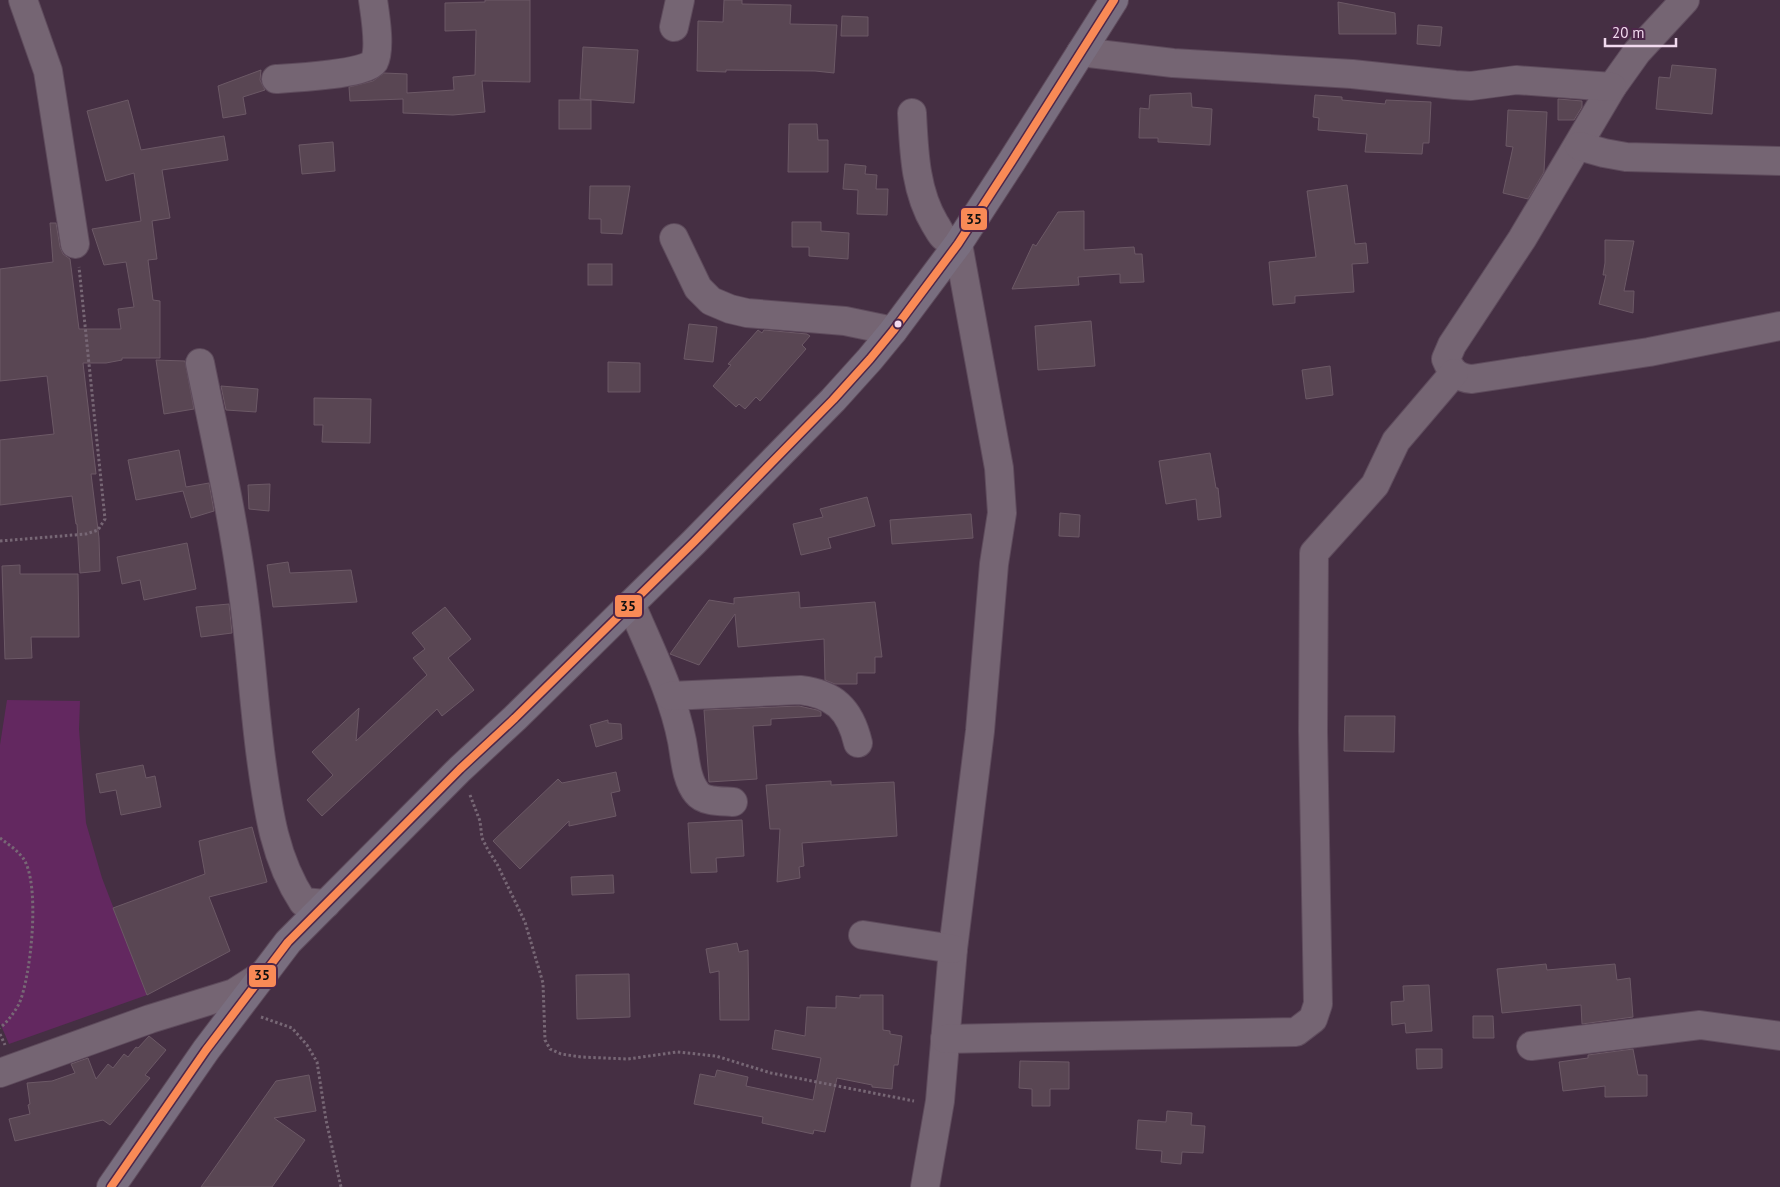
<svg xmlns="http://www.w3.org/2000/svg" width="1780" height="1187" font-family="'PT Sans',sans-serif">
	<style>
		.green { fill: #632860 }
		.building { fill: #594653; stroke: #6c5966 }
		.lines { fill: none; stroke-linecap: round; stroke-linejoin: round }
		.minor-casing { stroke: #5e4b5c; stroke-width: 30 }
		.major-casing { stroke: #5e4b5c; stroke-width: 30 }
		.path { stroke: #776775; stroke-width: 3; stroke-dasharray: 2.5 2.5; stroke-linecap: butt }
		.minor { stroke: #756573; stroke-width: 28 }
		.major { stroke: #796e7f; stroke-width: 28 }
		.bus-1-casing { stroke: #4d274a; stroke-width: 11 }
		.bus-1 { stroke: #f98a56; stroke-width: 8 }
		.bus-dot { fill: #f2daef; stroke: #4d274a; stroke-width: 2 }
		.line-badge { stroke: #4d274a; stroke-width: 2 }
		.pale-badge-label { font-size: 14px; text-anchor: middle; font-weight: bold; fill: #111 }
	</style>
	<rect width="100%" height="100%" fill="#452f43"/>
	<polygon class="green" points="7,700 80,701 79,729 86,823 102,878 147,995 9,1044 0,1023 0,745"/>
	<g class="building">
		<polygon points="485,0 530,0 530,82 482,81 485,112 453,115 403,113 403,99 350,101 349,87 373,81 384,73 407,74 407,93 454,90 453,77 475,75 476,30 445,31 445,3 485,2"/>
		<polygon points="724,0 742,0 742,4 791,5 790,24 837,25 834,73 815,71 726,70 726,72 697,71 698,21 723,22"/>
		<polygon points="1338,2 1395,13 1396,34 1339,34"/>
		<polygon points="842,16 868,17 868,36 841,36"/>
		<polygon points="1418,25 1442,27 1440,46 1417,44"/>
		<polygon points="583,47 638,50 634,103 580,99"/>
		<polygon points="1672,65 1716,69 1712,114 1656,109 1659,77 1670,78"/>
		<polygon points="261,70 260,80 265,90 243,97 246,114 223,118 218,86"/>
		<polygon points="1191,93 1192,107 1212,109 1210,145 1158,142 1158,138 1139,138 1140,108 1149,109 1150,95"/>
		<polygon points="1315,95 1342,97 1342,100 1385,104 1386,100 1431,102 1429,143 1423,143 1422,154 1365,152 1367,134 1318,130 1319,118 1313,117"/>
		<polygon points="1558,99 1582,101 1582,107 1574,120 1558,120"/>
		<polygon points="128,100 141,150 224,136 228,160 162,170 170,218 152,221 157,259 148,260 153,300 160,301 160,358 122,358 122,360 106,363 83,363 96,474 91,474 99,538 100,571 80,573 77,524 76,524 72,496 0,505 0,440 54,434 47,376 0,381 0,269 53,262 50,223 56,223 60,247 63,254 70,259 79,329 121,329 118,309 134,307 126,262 104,265 92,229 141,221 134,173 106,181 87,111"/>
		<rect x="559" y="100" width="32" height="29"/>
		<polygon points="1508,110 1547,112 1544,172 1528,199 1503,193 1513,147 1506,146"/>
		<polygon points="789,124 817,124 818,140 828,140 828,172 788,172"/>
		<polygon points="333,142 335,171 302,174 299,145"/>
		<polygon points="845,164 866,166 865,174 877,175 876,189 888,189 887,215 857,214 858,190 843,189"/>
		<polygon points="1347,185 1355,244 1366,243 1368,263 1352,264 1354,292 1295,296 1295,303 1273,305 1269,262 1316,257 1307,191"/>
		<polygon points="590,186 630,186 622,234 601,233 601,219 589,219"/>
		<polygon points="1084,211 1084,250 1134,247 1135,254 1142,254 1144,282 1120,283 1120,274 1078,277 1079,285 1012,289 1033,244 1036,246 1058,212"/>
		<polygon points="792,222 821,222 821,231 849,233 848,259 809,256 809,247 792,247"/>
		<polygon points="1605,240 1634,241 1624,291 1634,291 1633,313 1599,304 1606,275 1603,275 1605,263"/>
		<rect x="588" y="264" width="24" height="21"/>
		<polygon points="1091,321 1095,366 1038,370 1035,326"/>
		<polygon points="689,324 717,327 713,362 684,359"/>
		<polygon points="758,330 762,333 764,330 807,334 810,336 802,345 806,349 760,401 756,397 745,409 739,404 736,407 713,386 731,365 728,364"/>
		<polygon points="156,360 185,361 194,409 164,414"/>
		<polygon points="608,362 640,363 640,392 608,392"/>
		<polygon points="1330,366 1333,395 1306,399 1302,370"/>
		<polygon points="221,386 258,389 256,412 226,410"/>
		<polygon points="314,398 371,399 370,443 322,442 323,425 314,425"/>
		<polygon points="179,450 186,487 209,483 214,511 191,518 183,491 136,500 128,460"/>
		<polygon points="1210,453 1216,488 1218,488 1221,517 1198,520 1196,499 1166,504 1159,461"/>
		<polygon points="270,484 269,511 249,509 248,485"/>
		<polygon points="867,497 875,526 828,538 831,548 801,555 793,524 823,517 820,509"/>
		<polygon points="1060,513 1080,515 1079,537 1059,536"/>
		<polygon points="971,514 973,538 892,544 890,520"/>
		<polygon points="187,543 196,589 144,600 140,580 122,584 117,557"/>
		<polygon points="288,562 290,573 351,570 357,602 273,607 267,565"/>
		<polygon points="20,565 20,574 78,574 79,637 31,637 32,658 5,659 2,566"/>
		<polygon points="799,592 800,608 875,602 882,657 875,657 875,673 857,673 857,684 835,684 825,680 824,639 738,647 735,614 699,665 670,654 709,600 734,604 734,598"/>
		<polygon points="229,604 232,633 201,637 196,607"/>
		<polygon points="445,607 471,639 448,658 474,690 442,716 437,709 322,816 307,800 333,775 312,752 359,708 356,741 427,675 413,658 425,649 412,633"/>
		<polygon points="799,706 817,710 821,712 821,716 771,719 771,725 753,726 757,779 709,782 704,710"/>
		<polygon points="1345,716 1395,716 1394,752 1344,751"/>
		<polygon points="608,720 608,723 621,724 622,739 596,747 590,725"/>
		<polygon points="143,765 146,778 155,776 161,807 121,815 116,790 100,793 96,774"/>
		<polygon points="616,772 620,791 611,793 616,816 569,826 569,821 520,869 493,841 558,779 562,783"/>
		<polygon points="831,781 831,785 894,782 897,836 802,843 804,866 799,867 800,878 777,882 780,829 770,829 766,785"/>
		<polygon points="742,820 744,856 716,858 717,872 691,873 688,823"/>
		<polygon points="252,827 267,882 209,897 230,951 147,995 113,908 205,874 199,841"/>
		<polygon points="613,875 614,893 572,895 571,877"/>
		<polygon points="737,943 739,952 748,950 749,1020 720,1020 719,971 710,973 706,949"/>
		<polygon points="1546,964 1547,970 1615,964 1617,980 1630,978 1633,1017 1582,1024 1581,1005 1502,1013 1497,969"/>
		<polygon points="629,974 630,1017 577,1019 576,975"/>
		<polygon points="1429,985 1432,1031 1406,1033 1405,1023 1392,1025 1391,1002 1404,1001 1403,986"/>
		<polygon points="860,995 883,995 883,1030 890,1031 890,1034 902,1036 898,1065 894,1065 892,1089 872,1087 872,1085 837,1078 825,1132 814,1130 813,1134 762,1123 763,1117 694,1104 700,1074 715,1077 717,1070 748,1077 746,1086 813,1100 821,1058 772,1049 775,1030 805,1036 807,1007 836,1008 836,996 860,998"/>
		<polygon points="1473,1016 1493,1016 1494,1038 1473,1038"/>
		<polygon points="149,1036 166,1050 145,1075 150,1078 110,1125 103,1120 15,1141 9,1119 30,1114 28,1105 30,1104 27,1083 52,1081 75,1073 71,1064 88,1058 96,1079 108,1064 113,1068 124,1054 128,1057 136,1047 138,1048"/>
		<polygon points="1416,1049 1442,1049 1442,1068 1417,1069"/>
		<polygon points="1633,1049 1638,1075 1647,1075 1647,1096 1605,1097 1605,1086 1563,1091 1559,1062 1588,1058 1588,1055"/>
		<polygon points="1020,1061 1069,1062 1069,1089 1050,1089 1050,1106 1032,1106 1032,1089 1019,1088"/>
		<polygon points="309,1075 316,1111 274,1118 305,1140 272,1187 201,1187 276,1081"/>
		<polygon points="1167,1111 1192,1113 1191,1125 1205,1126 1203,1153 1182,1152 1181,1164 1161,1162 1162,1151 1136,1149 1138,1120 1166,1122"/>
	</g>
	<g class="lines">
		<g class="minor-casing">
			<g id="minor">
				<polyline points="23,0 48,71 75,244"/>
				<path d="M1685 0 1637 52 1612 87 1522 239 1452 345 1446 359C1451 372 1458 378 1472 379L1649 352 1780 326"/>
				<polyline points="674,27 680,0"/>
				<polyline points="1081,52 1173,63 1352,74 1455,85 1471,86 1516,80 1612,87"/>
				<path d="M276 79C293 78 367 74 374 62 381 49 375 14 373 0"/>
				<path d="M912 113C914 151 915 191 935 224 938 228 940 234 944 237 948 240 954 241 958 244L999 468 1002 513 994 564 980 731 953 949 940 1101 925 1187"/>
				<polyline points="1579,146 1604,153 1626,157 1780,161"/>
				<polyline points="674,238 698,288 711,301 730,309 747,313 845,321 893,331"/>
				<path d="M200 363C216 442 234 520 244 600 251 653 254 706 261 758 268 809 274 858 303 902L326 904"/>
				<path d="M631 604C650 649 673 694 682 741 685 757 686 780 697 793 704 802 722 801 733 802"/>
				<path d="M670 696 800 690C834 694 850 709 858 743"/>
				<polyline points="863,935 953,949"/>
				<polyline points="945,1039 1296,1032 1313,1019 1318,1004 1313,731 1314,553 1375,485 1396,441 1454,373"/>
				<polyline points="1531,1046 1700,1025 1780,1036"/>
				<polyline points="0,1073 150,1019 234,993 262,975"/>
			</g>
		</g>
		<g class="major-casing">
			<polyline id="major" points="111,1187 206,1050 288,942 460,769 515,718 694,542 833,400 870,359 893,331 958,244 1012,161 1114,0"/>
		</g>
		<g class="path">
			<polyline points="0,541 86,534 98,530 105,519 79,267"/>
			<polyline points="470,795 480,821 482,838 488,850 497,864 525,922 543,983 545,1040 550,1049 561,1054 581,1057 628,1059 677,1052 716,1056 771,1073 914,1101"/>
			<path d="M0 838C8 844 17 850 23 858 41 883 31 977 19 1004 14 1013 8 1021 0 1028"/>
			<polyline points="261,1017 292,1028 307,1045 317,1062 326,1120 341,1187"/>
			<polyline points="0,1034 5,1045"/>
		</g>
		<use href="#minor" class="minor"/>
		<use href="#major" class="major"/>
		<g class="bus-1-casing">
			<polyline id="bus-1" points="111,1187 206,1050 288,942 460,769 515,718 694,542 833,400 870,359 893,331 958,244 1012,161 1114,0"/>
		</g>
		<use href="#bus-1" class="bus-1"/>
	</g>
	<circle class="bus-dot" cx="898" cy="324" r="4.5"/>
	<g class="line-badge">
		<rect x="960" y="207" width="28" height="24" rx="5" fill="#f98a56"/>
		<rect x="614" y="594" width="29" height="24" rx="5" fill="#f98a56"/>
		<rect x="248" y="964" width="29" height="24" rx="5" fill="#f98a56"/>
	</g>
	<g class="pale-badge-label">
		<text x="974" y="224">35</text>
		<text x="628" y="611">35</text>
		<text x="262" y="980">35</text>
	</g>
	<path d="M1605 38v8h71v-8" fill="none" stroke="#f2daef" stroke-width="2.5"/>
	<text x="1612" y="38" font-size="15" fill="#f2daef" stroke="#4d274a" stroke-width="4" paint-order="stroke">20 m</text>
</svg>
